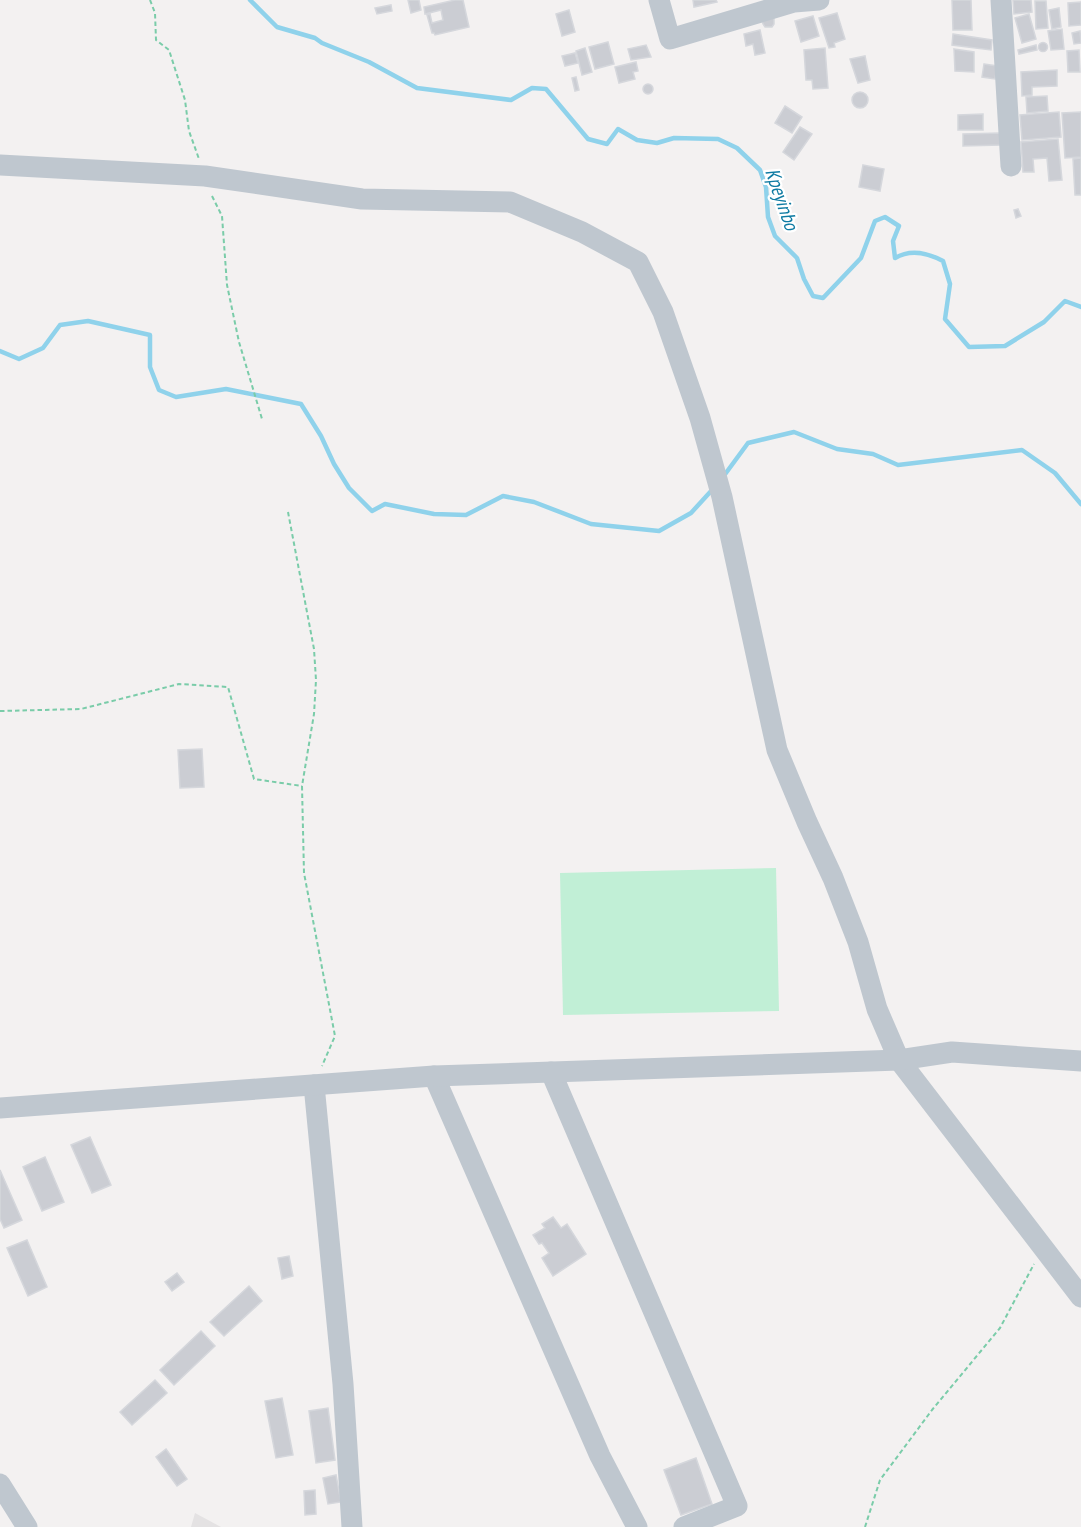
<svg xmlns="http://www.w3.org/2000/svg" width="1081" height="1527" font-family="'PT Sans Narrow',sans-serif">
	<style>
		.education { fill: #e4e2e3 }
		.green { fill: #c1efd6 }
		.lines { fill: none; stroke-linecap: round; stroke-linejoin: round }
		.stream { stroke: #8fd2eb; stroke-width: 4.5 }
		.building { fill: #cbcdd3; stroke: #d5d7dc; stroke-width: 1.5 }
		.path { stroke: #7acca9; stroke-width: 2; stroke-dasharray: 4.5 3; stroke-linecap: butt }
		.minor { stroke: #bfc7cf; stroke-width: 21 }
		.labels { text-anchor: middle; stroke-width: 4.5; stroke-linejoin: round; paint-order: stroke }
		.water-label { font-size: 20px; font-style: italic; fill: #0f7ba3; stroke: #fff }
	</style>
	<rect width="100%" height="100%" fill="#f3f1f1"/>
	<polygon class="education" points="195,1513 221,1527 191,1527"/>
	<polygon class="green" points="776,868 779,1011 563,1015 560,873"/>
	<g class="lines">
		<g class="stream">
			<path d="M250 0 277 27 315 38 322 43 369 62 417 88 511 100 532 88 546 89 588 139 607 144 618 129 637 140 657 143 674 138 718 139 737 148 760 170 766 187 768 217 775 236 797 258 804 279 813 296 823 298 861 258 875 221 885 217 899 226 893 241 895 258C910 249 928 253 943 261L950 284 945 319 969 347 1005 346 1044 322 1065 301 1081 307"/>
			<polyline points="0,351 19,359 43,348 60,325 88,321 150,335 150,367 159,390 176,397 226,389 301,404 321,436 334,464 349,488 372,511 385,504 434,514 466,515 503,496 534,502 591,524 659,531 691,513 712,490"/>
			<polyline points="723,477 748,443 794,432 837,449 873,454 898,465 1022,450 1055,473 1081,504"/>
		</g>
	</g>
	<g class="building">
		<polygon points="408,0 419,0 421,10 411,13"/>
		<polygon points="455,0 463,0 469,27 435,35 434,33 432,33 427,15 430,14 432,23 443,20 441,10 425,14 424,7"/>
		<polygon points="693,0 716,0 717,2 694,7"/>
		<polygon points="952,0 971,0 972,30 953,30"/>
		<polygon points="1013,0 1031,0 1032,12 1014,14"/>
		<polygon points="1035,1 1046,1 1048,28 1036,29"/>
		<polygon points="1081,2 1081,25 1069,26 1068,3"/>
		<polygon points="391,5 392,11 377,14 375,8"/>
		<polygon points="1059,8 1061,27 1052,29 1049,10"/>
		<polygon points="569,10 575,32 562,36 556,14"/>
		<polygon points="837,13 845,39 834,43 835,47 829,48 819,18"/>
		<polygon points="1029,14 1036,39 1022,43 1015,18"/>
		<polygon points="813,16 819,36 801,42 795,21"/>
		<polygon points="774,17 774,24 772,27 765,27 763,24 762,21"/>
		<polygon points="1062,29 1064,49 1051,50 1048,31"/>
		<polygon points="760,30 765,53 755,55 753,44 746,46 744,34"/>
		<polygon points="1080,31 1081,43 1074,44 1072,33"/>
		<polygon points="953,34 992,40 991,50 952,45"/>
		<polygon points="608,42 614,64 595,69 589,47"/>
		<circle cx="1043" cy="47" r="4.5"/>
		<polygon points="646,45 651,57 631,60 628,49"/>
		<polygon points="1036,45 1037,50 1019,54 1018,50"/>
		<polygon points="585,48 592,72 582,75 576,51"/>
		<polygon points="825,48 828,88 813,89 812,80 806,80 804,50"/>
		<polygon points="954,49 974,52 974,72 955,71"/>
		<polygon points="1079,50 1080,72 1068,72 1067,51"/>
		<polygon points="575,53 578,63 565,66 562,56"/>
		<polygon points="865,56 870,80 858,83 850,59"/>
		<polygon points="636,62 638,71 633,72 635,79 619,83 615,67"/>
		<polygon points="984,64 997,66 995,79 982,77"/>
		<polygon points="1057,70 1057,86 1032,87 1032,95 1022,96 1021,72"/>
		<polygon points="576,77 579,90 575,91 572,78"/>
		<circle cx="648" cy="89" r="5"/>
		<circle cx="860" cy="100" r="8"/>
		<polygon points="1047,96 1048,111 1027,113 1026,97"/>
		<polygon points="785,106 802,117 792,133 775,123"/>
		<polygon points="1059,112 1061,137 1022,140 1020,115"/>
		<polygon points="1081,112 1081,157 1065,158 1062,113"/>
		<polygon points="983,114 983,130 958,130 958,115"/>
		<polygon points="800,127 812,134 794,160 783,152"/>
		<polygon points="1000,133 1001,145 963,146 963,134"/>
		<polygon points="1058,139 1062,180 1049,181 1047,158 1033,159 1034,172 1023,172 1021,142"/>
		<polygon points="1081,158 1081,195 1075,195 1073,159"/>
		<polygon points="863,165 884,169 880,191 859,187"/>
		<polygon points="1018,209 1021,216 1016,218 1014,210"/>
		<polygon points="202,749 204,787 180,788 178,750"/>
		<polygon points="90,1137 111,1185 92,1193 71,1145"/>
		<polygon points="45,1157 64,1202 42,1211 23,1167"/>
		<polygon points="0,1170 22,1220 4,1228 0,1219"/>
		<polygon points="553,1217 561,1228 567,1224 586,1254 553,1276 542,1258 549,1253 542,1243 539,1244 533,1235 545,1228 542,1224"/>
		<polygon points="27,1240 47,1287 28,1296 7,1248"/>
		<polygon points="289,1256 293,1276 282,1279 278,1258"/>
		<polygon points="177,1273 184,1282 172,1291 165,1282"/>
		<polygon points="249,1286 262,1301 224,1336 210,1322"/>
		<polygon points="201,1331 215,1346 174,1385 160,1370"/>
		<polygon points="155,1380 167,1393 132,1425 120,1412"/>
		<polygon points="282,1398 293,1455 276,1458 265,1401"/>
		<polygon points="328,1408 335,1460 316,1463 309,1411"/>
		<polygon points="166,1449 187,1479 177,1486 156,1457"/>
		<polygon points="696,1458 712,1504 681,1515 664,1470"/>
		<polygon points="336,1475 341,1502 328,1504 323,1478"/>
		<polygon points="315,1490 316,1514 305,1515 304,1491"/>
	</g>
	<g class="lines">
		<g class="path">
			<polyline points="150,0 155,13 156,40 169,50 185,100 189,131 199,159"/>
			<polyline points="212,196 222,216 227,285 239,342 262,419"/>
			<polyline points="288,512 314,649 316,680 314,714 302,786 304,873 335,1036 322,1066"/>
			<polyline points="0,711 81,709 179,684 228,687 254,779 302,786"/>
			<polyline points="865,1527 880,1480 932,1410 1000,1328 1034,1264"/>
		</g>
		<g class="minor">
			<polyline points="659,0 670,39 794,2 819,0"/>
			<polyline points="1001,0 1011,166"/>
			<polyline points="0,165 205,176 362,199 510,202 582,232 638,262 663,312 700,418 722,497 777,750 807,822 833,878 858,942 877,1009 899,1060 1081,1297"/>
			<polyline points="551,1072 737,1506 684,1527"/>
			<polyline points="434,1076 600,1456 637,1527"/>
			<polyline points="314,1085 343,1384 352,1527"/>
			<polyline points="0,1108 434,1076 899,1060 952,1052 1081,1061"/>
			<polyline points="0,1484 27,1527"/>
		</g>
	</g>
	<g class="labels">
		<g class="water-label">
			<text transform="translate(782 199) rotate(71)" y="7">Kpeyinbo</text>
		</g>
	</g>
</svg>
